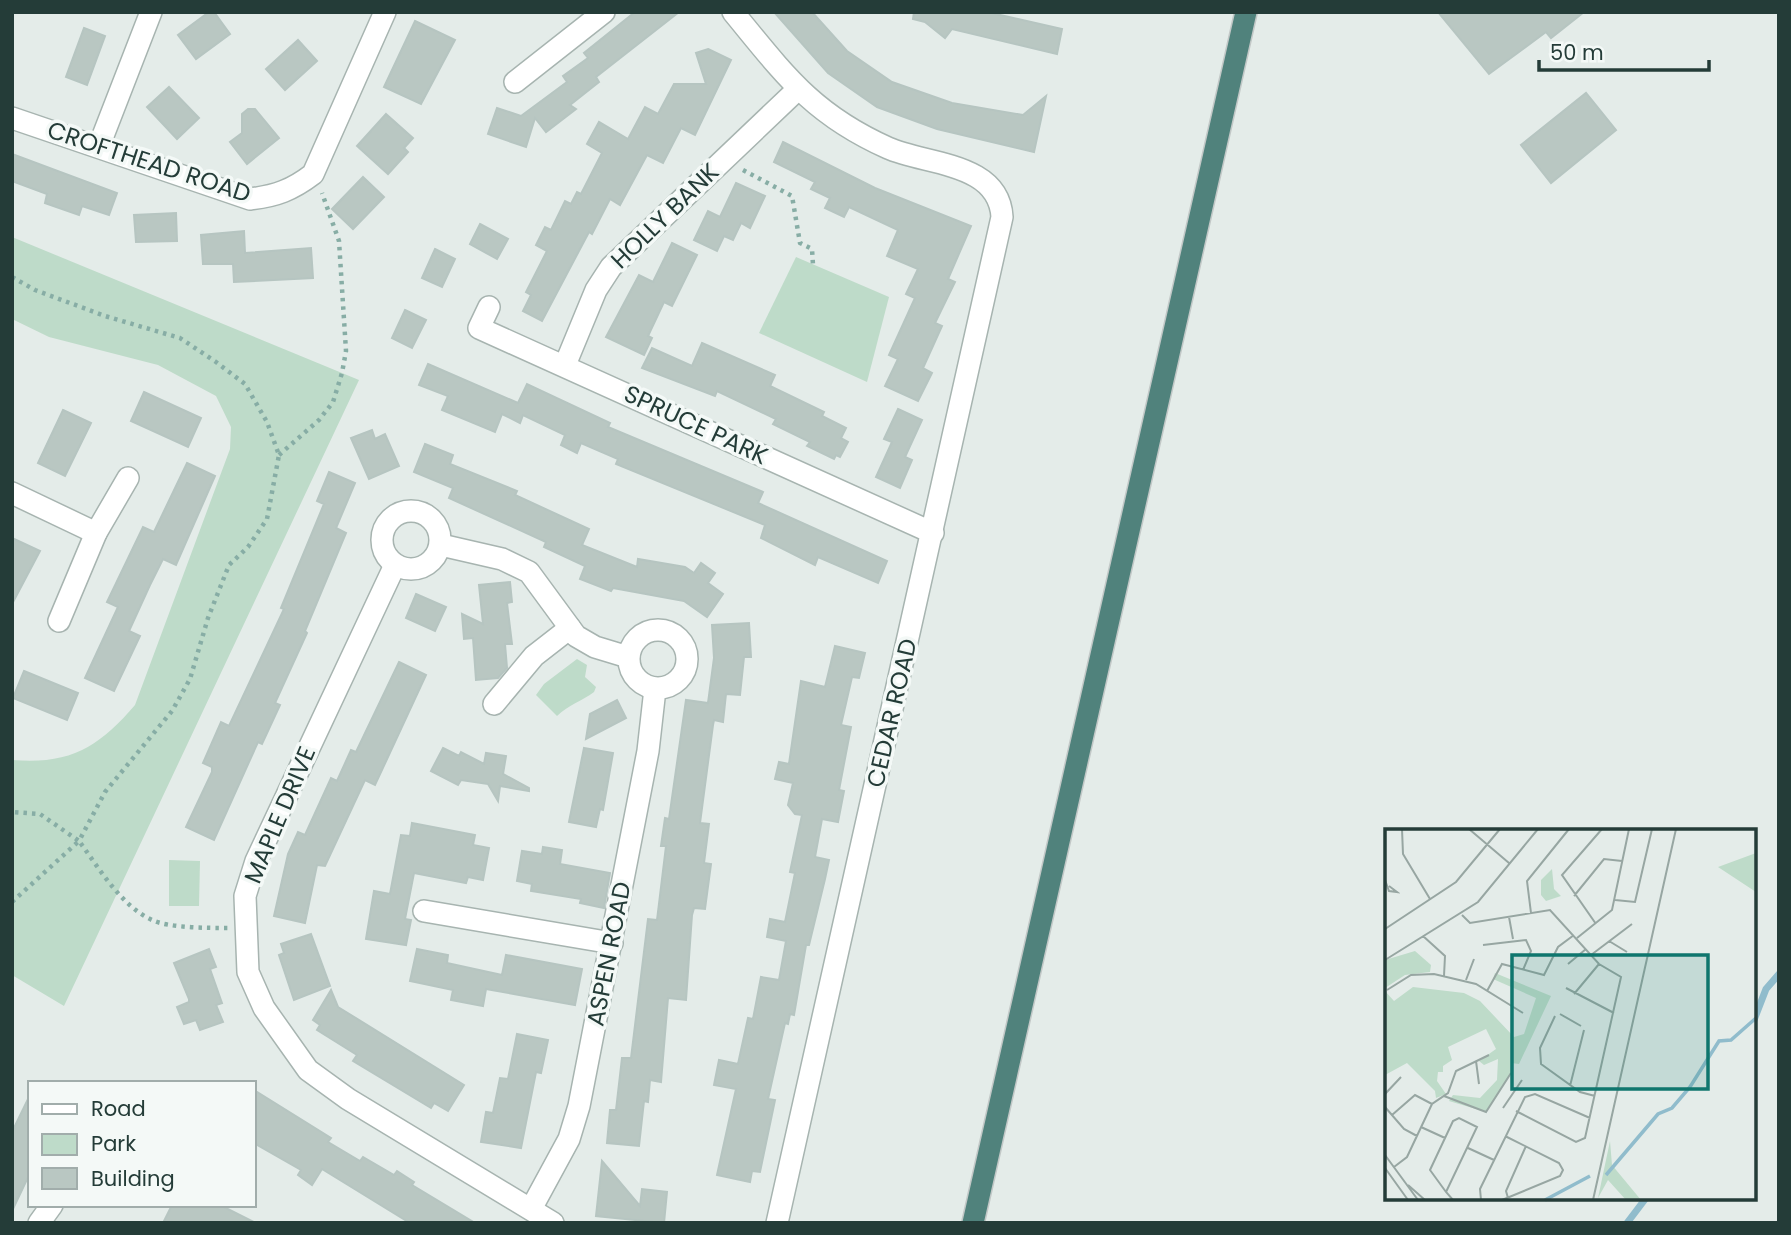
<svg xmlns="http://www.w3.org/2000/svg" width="1791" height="1235" font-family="Poppins,sans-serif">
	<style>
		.green { fill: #bedbc9 }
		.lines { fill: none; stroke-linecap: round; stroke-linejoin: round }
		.stream { stroke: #90bccc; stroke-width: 7 }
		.building { fill: #b9c7c2; stroke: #b6c5c1; stroke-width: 2 }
		.minor-casing { stroke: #a7b4b0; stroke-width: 24 }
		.trunk-casing { stroke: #c2c8c7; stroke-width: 24 }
		.path { stroke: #87ada5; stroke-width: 4.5; stroke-dasharray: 3.5 5; stroke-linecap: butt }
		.minor { stroke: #fff; stroke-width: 21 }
		.trunk { stroke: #50827c; stroke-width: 21 }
		.labels { text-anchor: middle; stroke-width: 7; stroke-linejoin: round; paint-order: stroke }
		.street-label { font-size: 24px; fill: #243c38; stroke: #f4f9f7 }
		.inset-river { fill: none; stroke: #90bccc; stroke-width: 3.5 }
		.inset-road { fill: none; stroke: #97a6a2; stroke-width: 2 }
		.view { fill: #0f766e; fill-opacity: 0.15; stroke: #0f766e; stroke-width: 3.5 }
		.inset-edge { fill: none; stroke: #243c38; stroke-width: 3.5 }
	</style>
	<rect width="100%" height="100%" fill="#e4ece9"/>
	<g class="green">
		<path d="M12 237 359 380 64 1006 12 975V760C70 765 99 747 135 705L230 449 231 427 216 396 158 365 49 337 12 319Z"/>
		<polygon points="796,257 889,297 867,382 759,333"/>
		<path d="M577 659 587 665 585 677 596 687 594 692C582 701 568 705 557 716L536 695 544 684Z"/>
		<polygon points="169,860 200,861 199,906 169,906"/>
	</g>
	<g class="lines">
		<g class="stream">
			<polyline points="1754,1020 1766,989 1779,974"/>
			<polyline points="1627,1223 1646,1198"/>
		</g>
	</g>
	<g class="building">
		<polygon points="209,12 214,12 230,34 196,59 178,35"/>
		<polygon points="635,12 679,12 596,77 599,82 570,105 576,109 546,132 535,118 526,147 488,134 497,108 521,116 567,82 563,76 588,58 584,53"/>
		<polygon points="774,12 812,12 847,51 892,82 952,103 1023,115 1046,96 1034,152 937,129 877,107 828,73"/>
		<polygon points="914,12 987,12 1062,29 1057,54 952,29 945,38 925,22 913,19"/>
		<polygon points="1438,12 1584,12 1551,38 1546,32 1489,74"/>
		<polygon points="415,21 455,40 421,104 384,87"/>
		<polygon points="84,28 105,36 87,85 66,77"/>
		<polygon points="298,40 317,61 285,90 266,69"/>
		<polygon points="708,49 731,60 695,135 681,128 663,163 647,155 620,205 610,199 592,234 589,232 542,321 523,311 531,295 526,292 547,251 536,245 545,227 551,230 565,201 571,204 577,192 581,194 602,153 587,144 599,122 628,139 645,107 658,114 674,84 706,84 696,53"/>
		<polygon points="169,87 199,118 177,139 147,107"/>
		<polygon points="1586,93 1616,130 1551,183 1521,145"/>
		<polygon points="248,109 255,109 279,138 247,164 230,142 242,133 242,114"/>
		<polygon points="386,114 413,138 404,148 408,152 388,174 357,146"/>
		<polygon points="783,142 875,188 971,226 948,279 955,282 935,323 942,326 923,368 932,373 918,401 885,386 898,359 889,355 915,298 906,294 918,269 887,256 898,230 849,207 844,217 825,208 830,198 811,189 815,182 774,162"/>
		<polygon points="12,154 117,193 109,215 82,206 79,215 45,203 47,194 12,181"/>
		<polygon points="363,177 384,197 353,229 332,209"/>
		<polygon points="736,183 765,196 750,228 741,223 733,240 724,236 717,251 694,240 708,211 720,217"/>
		<polygon points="176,213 177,241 136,242 134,215"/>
		<polygon points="480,224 508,239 497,259 470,244"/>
		<polygon points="244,231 245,253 311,248 313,278 234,282 233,264 203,264 201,235"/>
		<polygon points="672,243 697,255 672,306 664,302 648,336 652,338 644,355 606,337 639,275 653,282"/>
		<polygon points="435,249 455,259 442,287 422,278"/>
		<polygon points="405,310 426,320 412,348 392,338"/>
		<polygon points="702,343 775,375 770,386 824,412 822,416 846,428 841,438 848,442 840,457 836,455 834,459 807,446 810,442 773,424 776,419 717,391 715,396 642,368 652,348 692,366"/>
		<polygon points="428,364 518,403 527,384 610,423 608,427 763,492 758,503 887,561 878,583 818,557 815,565 761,538 765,525 616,464 618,459 581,443 577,453 561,445 565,435 523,415 520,423 502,414 495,432 442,410 448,396 419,385"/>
		<polygon points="144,392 201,418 188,447 131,421"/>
		<polygon points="898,409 922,420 905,457 912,460 900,488 876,477 892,442 884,439"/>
		<polygon points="63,410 91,423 65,476 38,463"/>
		<polygon points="372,430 375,439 385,434 399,466 369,479 351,438"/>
		<polygon points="425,444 453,455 450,464 517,491 515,495 589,529 582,545 637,567 638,559 685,567 694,573 701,563 715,573 708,583 723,594 707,617 684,601 613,588 611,591 580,579 585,566 544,547 546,542 449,498 453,488 414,472"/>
		<polygon points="187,463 215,476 176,565 163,559 150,585 129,631 140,636 114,691 85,678 118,607 107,602 143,527 154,532"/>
		<polygon points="329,472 355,483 336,528 346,533 305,631 307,633 275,703 280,705 262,744 258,742 214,840 186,827 212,772 212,767 203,763 221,722 229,726 284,609 281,608 324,504 317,501"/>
		<polygon points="12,538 40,551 12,604"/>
		<polygon points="510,582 512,602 507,603 512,644 505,644 507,668 498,678 476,680 473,638 464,639 462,614 483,624 479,585"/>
		<polygon points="416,594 446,607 435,631 406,618"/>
		<polygon points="749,623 751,657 744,657 740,695 726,694 723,722 714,720 713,725 700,823 709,824 704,863 711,864 705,909 694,908 692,915 686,1000 668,998 661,1082 650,1080 648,1102 644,1101 639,1146 607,1143 610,1110 616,1110 622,1058 631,1058 648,919 657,920 666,846 661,846 665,818 669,819 686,700 708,703 714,658 712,625"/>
		<polygon points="835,646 865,653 859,678 852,677 841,725 851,727 839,790 844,791 838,822 822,819 815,857 829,860 825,879 809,945 806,945 794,1015 790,1014 788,1024 785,1023 768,1099 775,1100 760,1172 752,1171 750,1182 717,1175 736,1089 714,1085 719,1060 738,1064 748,1018 753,1019 761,977 779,980 786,941 767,937 770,919 785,922 795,873 790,872 802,815 795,814 788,805 793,783 775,779 779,762 789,764 801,681 825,687"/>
		<polygon points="399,662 426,675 375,785 365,780 325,866 317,865 305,923 274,916 288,854 298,832 305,835 331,778 337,781 351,750 356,752"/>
		<polygon points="24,671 78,693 67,720 13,698"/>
		<polygon points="617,700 626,718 586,739 590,714"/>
		<polygon points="443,748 459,756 461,752 484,764 486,753 506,756 503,774 529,788 529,791 500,786 498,801 488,784 461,780 458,785 431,771"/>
		<polygon points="584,748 613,753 603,810 600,809 596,827 569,822"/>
		<polygon points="412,823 475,835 473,845 489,848 483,880 468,877 466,883 414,873 405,919 411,920 406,945 366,939 374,891 390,894 401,835 410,836"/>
		<polygon points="543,847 562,850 560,864 610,873 604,908 580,903 581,899 531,891 532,884 517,881 522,851 542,854"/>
		<polygon points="311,934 330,986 294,1000 279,955 284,953 281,944"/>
		<polygon points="209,949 216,967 210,969 222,1003 216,1005 223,1022 200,1030 196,1020 184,1024 177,1007 189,1002 189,999 174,963"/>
		<polygon points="417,949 448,955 447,963 502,975 506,955 582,969 575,1005 486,989 483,1006 451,1000 453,990 410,981"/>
		<polygon points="331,990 338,1007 464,1085 448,1111 434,1103 431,1108 353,1061 357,1055 317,1030 320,1025 313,1020"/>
		<polygon points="517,1034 548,1040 541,1073 536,1072 521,1148 481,1142 486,1112 493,1113 500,1078 508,1079"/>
		<polygon points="254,1090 331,1138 328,1142 360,1161 363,1157 394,1175 397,1171 414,1182 412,1185 475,1223 410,1223 322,1169 312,1185 298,1175 301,1170 254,1143"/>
		<polygon points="30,1095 30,1173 12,1211 12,1132"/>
		<polygon points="602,1161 640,1206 642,1189 667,1192 664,1223 596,1216"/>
		<polygon points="172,1205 220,1205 256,1223 163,1223"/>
	</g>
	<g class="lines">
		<g class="minor-casing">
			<g id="minor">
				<path d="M733 12C784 74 812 114 888 148 926 165 999 162 1002 217L777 1223"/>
				<polyline points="515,82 604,12"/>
				<path d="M12 118 250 199C276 196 292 190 313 174L385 12"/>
				<polyline points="99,146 151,12"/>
				<polyline points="489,307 479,328 933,533"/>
				<polyline points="565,365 596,290 611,267 797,90"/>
				<polyline points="12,493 96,533"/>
				<circle cx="411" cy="540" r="29"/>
				<polyline points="441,545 502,559 529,572 576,636 595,647 628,657"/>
				<polyline points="395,565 256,861 245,896 248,972 264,1008 308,1070 348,1099 553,1223"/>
				<polyline points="59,621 96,533 128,478"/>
				<circle cx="658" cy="659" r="29"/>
				<polyline points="494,704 534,656 570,628"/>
				<polyline points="424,911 612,943"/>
				<polyline points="531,1209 569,1139 579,1106 648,751 655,689"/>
				<polyline points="39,1223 52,1205"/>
			</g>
		</g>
		<g class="trunk-casing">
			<polyline id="trunk" points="973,1223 1246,12"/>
		</g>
		<g class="path">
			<polyline points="743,170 792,196 800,243 812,249 813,265"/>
			<polyline points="12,277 35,290 105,316 180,338 216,362 245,384 267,422 279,455 267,519 248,547 229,565 208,618 190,679 172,711 105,792 79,841 40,814 12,812"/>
			<polyline points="279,455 319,420 333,402 342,373 346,351 339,241 322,193"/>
			<path d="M12 902 79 841C99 868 121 906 152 920 168 928 209 928 228 928"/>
		</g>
		<use href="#minor" class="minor"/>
		<use href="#trunk" class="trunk"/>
	</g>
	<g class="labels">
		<g class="street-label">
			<text transform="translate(149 162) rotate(18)" y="8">CROFTHEAD ROAD</text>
			<text transform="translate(665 216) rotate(-44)" y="8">HOLLY BANK</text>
			<text transform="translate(696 425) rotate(25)" y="8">SPRUCE PARK</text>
			<text transform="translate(892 713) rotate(-77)" y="8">CEDAR ROAD</text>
			<text transform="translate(280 815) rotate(-67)" y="8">MAPLE DRIVE</text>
			<text transform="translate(609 954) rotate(-79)" y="8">ASPEN ROAD</text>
		</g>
	</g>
	<g transform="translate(1385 829)">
		<rect width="371" height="371" fill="#e4ece9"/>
		<path d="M371 24V63L333 38ZM167 40 169 60 176 67 161 72 156 66V51ZM30 122 46 136 45 143 20 146 0 159V131ZM110 144 166 167 134 235 126 234V244L101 283 64 272 68 266 95 269 112 251 113 230 99 236 94 232 111 220 101 200 63 218 67 231 58 237V243H53L52 252 61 265 51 269 50 262 22 234 0 246V162L9 172 28 158 79 164 95 172 129 208 139 205 151 169 108 150ZM225 312 227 336 256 371H241L223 351 213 369Z" fill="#bedbc9"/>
		<path class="inset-river" d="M221 346 273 285 287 279 305 258 334 212 346 211 371 189M160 371 205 347"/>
		<path class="inset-road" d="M17 0 18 25 45 70M84 0 124 34M0 51 4 62 12 63 4 57M189 67 219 30 237 32M230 71 250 73 267 0M146 84 142 52 184 0M77 86 85 94 165 81 214 135 236 148 200 309 191 313 131 282M124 88 128 110M211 95 177 46 217 0M0 100 71 53 115 0M38 107 60 127 59 147M192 109 227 81 244 0M224 112 242 123M98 116 141 111 146 122 138 141M206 126 247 95M0 131 93 73 153 0M183 135 201 120M81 151 89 130M181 159 229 184M2 161 26 146 49 145 91 155 138 184M102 162 117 135 159 146 173 118 189 106M189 165 214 135M175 185 196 197M170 187 155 219 156 235 195 263 210 267M91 232 94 255M185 257 199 201M0 265 16 248M59 267 101 283 126 244M0 278 19 300 32 307M118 279 137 251M7 286 30 266 47 275M36 298 60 309M83 319 109 331M0 326 33 371M9 338 22 328 47 275 63 264 71 242 104 226M0 339 23 371M23 356 40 371M61 363 92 298 74 289 68 292 45 341 61 363 68 371M123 369 121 362 141 317M96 371 95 360 140 268 150 265 205 289M117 371 175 347 178 341 174 334 120 307M208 371 291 0"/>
		<path class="view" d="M127 126H323V260H127Z"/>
		<rect width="371" height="371" class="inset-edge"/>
	</g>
	<rect width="1791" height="1235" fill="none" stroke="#243c38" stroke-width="28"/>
	<rect x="28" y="1081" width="228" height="126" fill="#f4f9f7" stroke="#a1adab" stroke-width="2"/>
	<rect x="42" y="1104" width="35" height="10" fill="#ffffff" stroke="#a1adab" stroke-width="2"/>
	<text x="91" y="1116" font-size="21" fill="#243c38">Road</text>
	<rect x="42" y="1134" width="35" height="21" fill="#bedbc9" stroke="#a1adab" stroke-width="2"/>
	<text x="91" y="1151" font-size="21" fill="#243c38">Park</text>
	<rect x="42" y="1168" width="35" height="21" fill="#b9c7c2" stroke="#a1adab" stroke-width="2"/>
	<text x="91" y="1186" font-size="21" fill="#243c38">Building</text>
	<path d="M1539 60v10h170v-10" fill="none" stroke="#243c38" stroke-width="3.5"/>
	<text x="1550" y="60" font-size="21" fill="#243c38" stroke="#f4f9f7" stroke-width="5" paint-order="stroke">50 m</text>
</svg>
